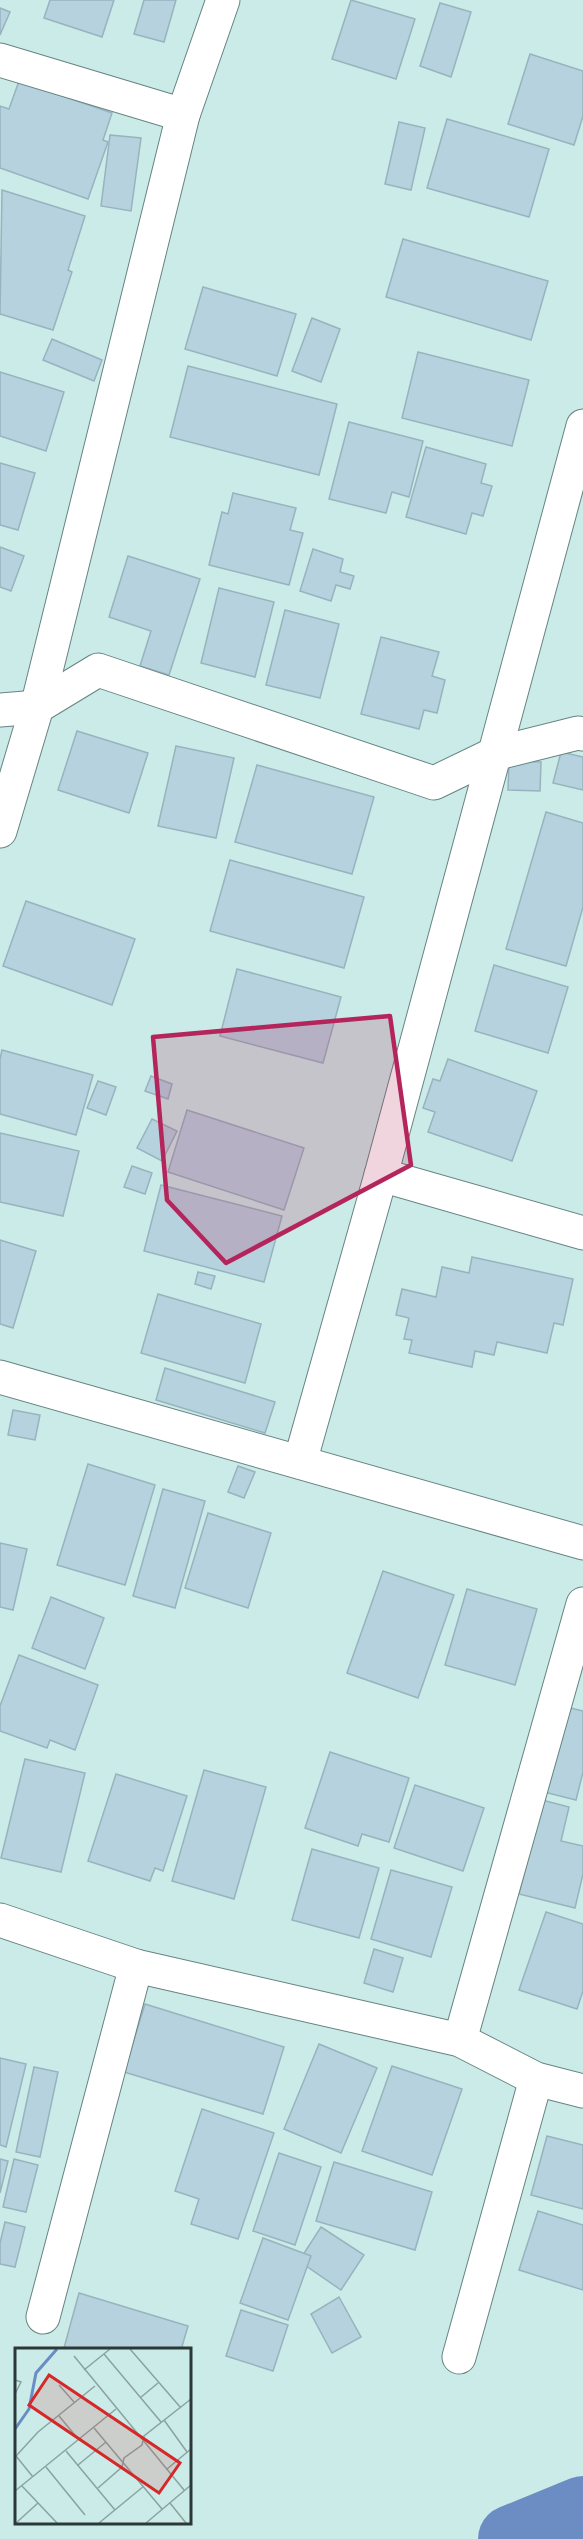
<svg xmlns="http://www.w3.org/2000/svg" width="583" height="2539" font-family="Lora,serif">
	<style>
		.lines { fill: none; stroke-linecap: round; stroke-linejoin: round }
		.river { stroke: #6b8dc4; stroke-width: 68 }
		.building { fill: #b6d2de; stroke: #97b3be; stroke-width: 1.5 }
		.street-casing { stroke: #668482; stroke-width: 35 }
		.street { stroke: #fff; stroke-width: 33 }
		.marked { fill: #b4265b; fill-opacity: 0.2; stroke: #b4265b; stroke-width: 4.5; stroke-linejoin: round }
		.inset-river { fill: none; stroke: #6b8dc4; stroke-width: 3 }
		.inset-road { fill: none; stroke: #8aa3a1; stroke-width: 1.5 }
		.view { fill: #d62828; fill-opacity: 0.15; stroke: #d62828; stroke-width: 3 }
		.inset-edge { fill: none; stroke: #2b3837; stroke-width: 3 }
	</style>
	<rect width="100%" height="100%" fill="#caebe8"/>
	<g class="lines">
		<polyline class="river" points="512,2539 583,2510"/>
	</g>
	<g class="building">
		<polygon points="50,0 114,0 102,37 44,18"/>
		<polygon points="144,0 176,0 164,42 134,34"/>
		<polygon points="351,0 415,19 396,79 332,59"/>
		<polygon points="440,3 471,12 451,77 420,66"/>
		<polygon points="0,8 10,12 0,35"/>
		<polygon points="530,54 583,71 583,116 574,145 508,124"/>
		<polygon points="19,81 112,113 103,140 108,142 88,199 0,168 0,106 9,109"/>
		<polygon points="447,119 549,149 529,217 427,188"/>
		<polygon points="399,122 425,128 411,190 385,184"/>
		<polygon points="110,135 141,138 131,211 101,206"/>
		<polygon points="2,190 85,216 68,270 72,272 53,330 0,314"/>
		<polygon points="403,239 548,281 531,340 386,297"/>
		<polygon points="203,287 296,314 277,376 185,349"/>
		<polygon points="312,318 340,329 321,382 292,371"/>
		<polygon points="52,339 102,360 94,381 43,360"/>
		<polygon points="418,352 529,380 512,446 402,418"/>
		<polygon points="188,366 337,404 319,475 170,437"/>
		<polygon points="0,372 64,392 46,451 0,436"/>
		<polygon points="349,422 423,441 409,497 392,492 386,513 329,499"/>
		<polygon points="426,447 486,464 481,483 492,486 483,516 472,513 466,534 406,517"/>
		<polygon points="0,463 35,473 18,530 0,525"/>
		<polygon points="233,493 296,508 290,530 303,533 289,585 209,565 222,512 228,514"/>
		<polygon points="0,547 24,556 11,591 0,587"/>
		<polygon points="313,549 343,559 340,572 354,576 350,589 336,585 331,601 300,591"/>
		<polygon points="128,556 200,579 169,675 140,666 151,631 109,617"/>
		<polygon points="219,588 274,602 255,677 201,663"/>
		<polygon points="285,610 339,624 320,698 266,685"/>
		<polygon points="381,637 439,652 432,676 445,680 437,713 424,710 419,729 361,714"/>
		<polygon points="77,731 148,753 129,813 58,790"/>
		<polygon points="176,746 234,758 216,838 158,826"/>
		<polygon points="561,752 583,757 583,790 553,783"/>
		<polygon points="509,761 541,762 540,791 508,790"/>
		<polygon points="257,765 374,797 352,874 235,842"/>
		<polygon points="546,812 583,823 583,907 566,966 506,949"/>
		<polygon points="230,860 364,897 344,968 210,931"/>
		<polygon points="26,901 135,939 112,1005 3,966"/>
		<polygon points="494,965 568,987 548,1053 475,1031"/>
		<polygon points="237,969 341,997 323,1063 220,1036"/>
		<polygon points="2,1050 93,1075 76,1135 0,1114 0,1059"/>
		<polygon points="448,1059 537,1091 512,1161 428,1132 435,1112 423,1108 433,1079 440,1081"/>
		<polygon points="151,1076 172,1084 168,1099 145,1091"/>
		<polygon points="98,1081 116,1087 106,1115 87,1108"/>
		<polygon points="187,1110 304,1148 284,1210 168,1172"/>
		<polygon points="152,1119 177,1131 162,1161 137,1148"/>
		<polygon points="0,1133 79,1151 63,1216 0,1202"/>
		<polygon points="132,1166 152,1173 145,1194 124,1187"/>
		<polygon points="161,1185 282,1216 264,1282 144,1251"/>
		<polygon points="0,1240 36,1251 13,1328 0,1324"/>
		<polygon points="472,1257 573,1279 563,1325 554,1323 547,1353 497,1342 494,1355 475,1351 472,1367 409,1353 412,1340 404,1339 409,1318 396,1315 402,1289 436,1297 442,1267 469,1273"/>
		<polygon points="198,1272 215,1276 211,1289 195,1284"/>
		<polygon points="158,1294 261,1324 245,1383 141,1353"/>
		<polygon points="165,1368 275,1402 265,1433 156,1400"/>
		<polygon points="13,1410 40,1415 35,1440 8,1435"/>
		<polygon points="88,1464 155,1485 125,1585 57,1565"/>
		<polygon points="238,1466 255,1472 244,1498 228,1492"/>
		<polygon points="163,1489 205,1501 175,1608 133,1596"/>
		<polygon points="208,1513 271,1533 248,1608 185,1588"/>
		<polygon points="0,1543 27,1549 13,1610 0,1607"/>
		<polygon points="383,1571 454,1595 418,1698 347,1673"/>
		<polygon points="467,1589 537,1609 515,1685 445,1665"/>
		<polygon points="51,1597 104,1618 85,1669 32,1648"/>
		<polygon points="19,1655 98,1685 75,1750 50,1740 47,1748 0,1731 0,1706"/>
		<polygon points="562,1706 583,1711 583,1772 576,1800 540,1791"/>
		<polygon points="330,1752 409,1778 389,1842 362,1834 358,1846 305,1828"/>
		<polygon points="25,1759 85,1773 61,1872 1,1858"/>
		<polygon points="204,1770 266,1787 234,1899 172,1881"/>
		<polygon points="116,1774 187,1796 163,1871 155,1868 150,1881 88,1861"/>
		<polygon points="415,1785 484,1808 463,1871 394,1848"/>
		<polygon points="542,1800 569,1807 561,1841 583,1846 583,1874 575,1908 519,1894"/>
		<polygon points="312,1849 379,1868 359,1938 292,1920"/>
		<polygon points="391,1870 452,1887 431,1957 371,1939"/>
		<polygon points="546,1912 583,1924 583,1991 577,2009 519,1990"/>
		<polygon points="374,1949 403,1958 393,1992 364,1983"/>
		<polygon points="145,2004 284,2047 263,2114 124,2072"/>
		<polygon points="319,2044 377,2068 341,2153 284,2129"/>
		<polygon points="0,2058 26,2064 6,2147 0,2145"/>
		<polygon points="392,2066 462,2089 432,2175 362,2151"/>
		<polygon points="34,2067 58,2072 40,2157 16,2152"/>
		<polygon points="202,2109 274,2133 238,2239 191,2224 199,2199 175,2191"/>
		<polygon points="547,2136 583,2145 583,2209 531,2195"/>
		<polygon points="279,2153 321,2167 295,2245 253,2231"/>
		<polygon points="0,2159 8,2161 0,2193"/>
		<polygon points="14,2159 38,2165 26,2212 3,2207"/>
		<polygon points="334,2162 432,2192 415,2250 316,2221"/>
		<polygon points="538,2211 583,2225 583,2290 519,2270"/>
		<polygon points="5,2222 25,2227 15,2267 0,2264 0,2243"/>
		<polygon points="321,2227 364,2255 341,2290 299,2261"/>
		<polygon points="263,2238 311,2256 288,2320 240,2303"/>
		<polygon points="79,2293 188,2326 181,2350 64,2348"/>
		<polygon points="339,2297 361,2337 332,2353 311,2314"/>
		<polygon points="241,2310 288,2325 273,2371 226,2356"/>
	</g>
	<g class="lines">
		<g class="street-casing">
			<g id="street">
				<polyline points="0,60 183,115"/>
				<polyline points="0,710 37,707 98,670 434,783 494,754 578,733 583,734"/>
				<polyline points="0,831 37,707 183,115 223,0"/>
				<polyline points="381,1175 583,1233"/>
				<polyline points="0,1377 583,1543"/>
				<polyline points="300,1462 381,1175 583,426"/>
				<polyline points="0,1920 136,1966 460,2040 536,2079 583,2091"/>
				<polyline points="460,2040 583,1604"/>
				<polyline points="43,2317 136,1966"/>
				<polyline points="459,2357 536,2079"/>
			</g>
		</g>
		<use href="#street" class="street"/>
	</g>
	<path class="marked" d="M390 1016 411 1165 226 1263 167 1200 153 1037Z"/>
	<g transform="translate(15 2348)">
		<rect width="176" height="176" fill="#caebe8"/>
		<path class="inset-river" d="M0 81 14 61 21 25 42 1"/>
		<path class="inset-road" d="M115 1 166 60M89 6 146 74M59 8 169 142M69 22 95 1M0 32 6 34 0 46M44 37 59 54M125 50 143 35M44 68 64 92M149 72 172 104M79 80 147 161M51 103 100 162M63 117 91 94M31 119 70 167M152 121 176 101M18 129 1 108 23 84 80 38M7 138 42 175M83 140 107 119 109 110 127 97 129 88 176 51M0 143 101 61M155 155 171 175M1 175 23 155M84 175 129 138M131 175 176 137"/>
		<path class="view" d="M34 27 165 115 144 145 14 57Z"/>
		<rect width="176" height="176" class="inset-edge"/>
	</g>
</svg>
